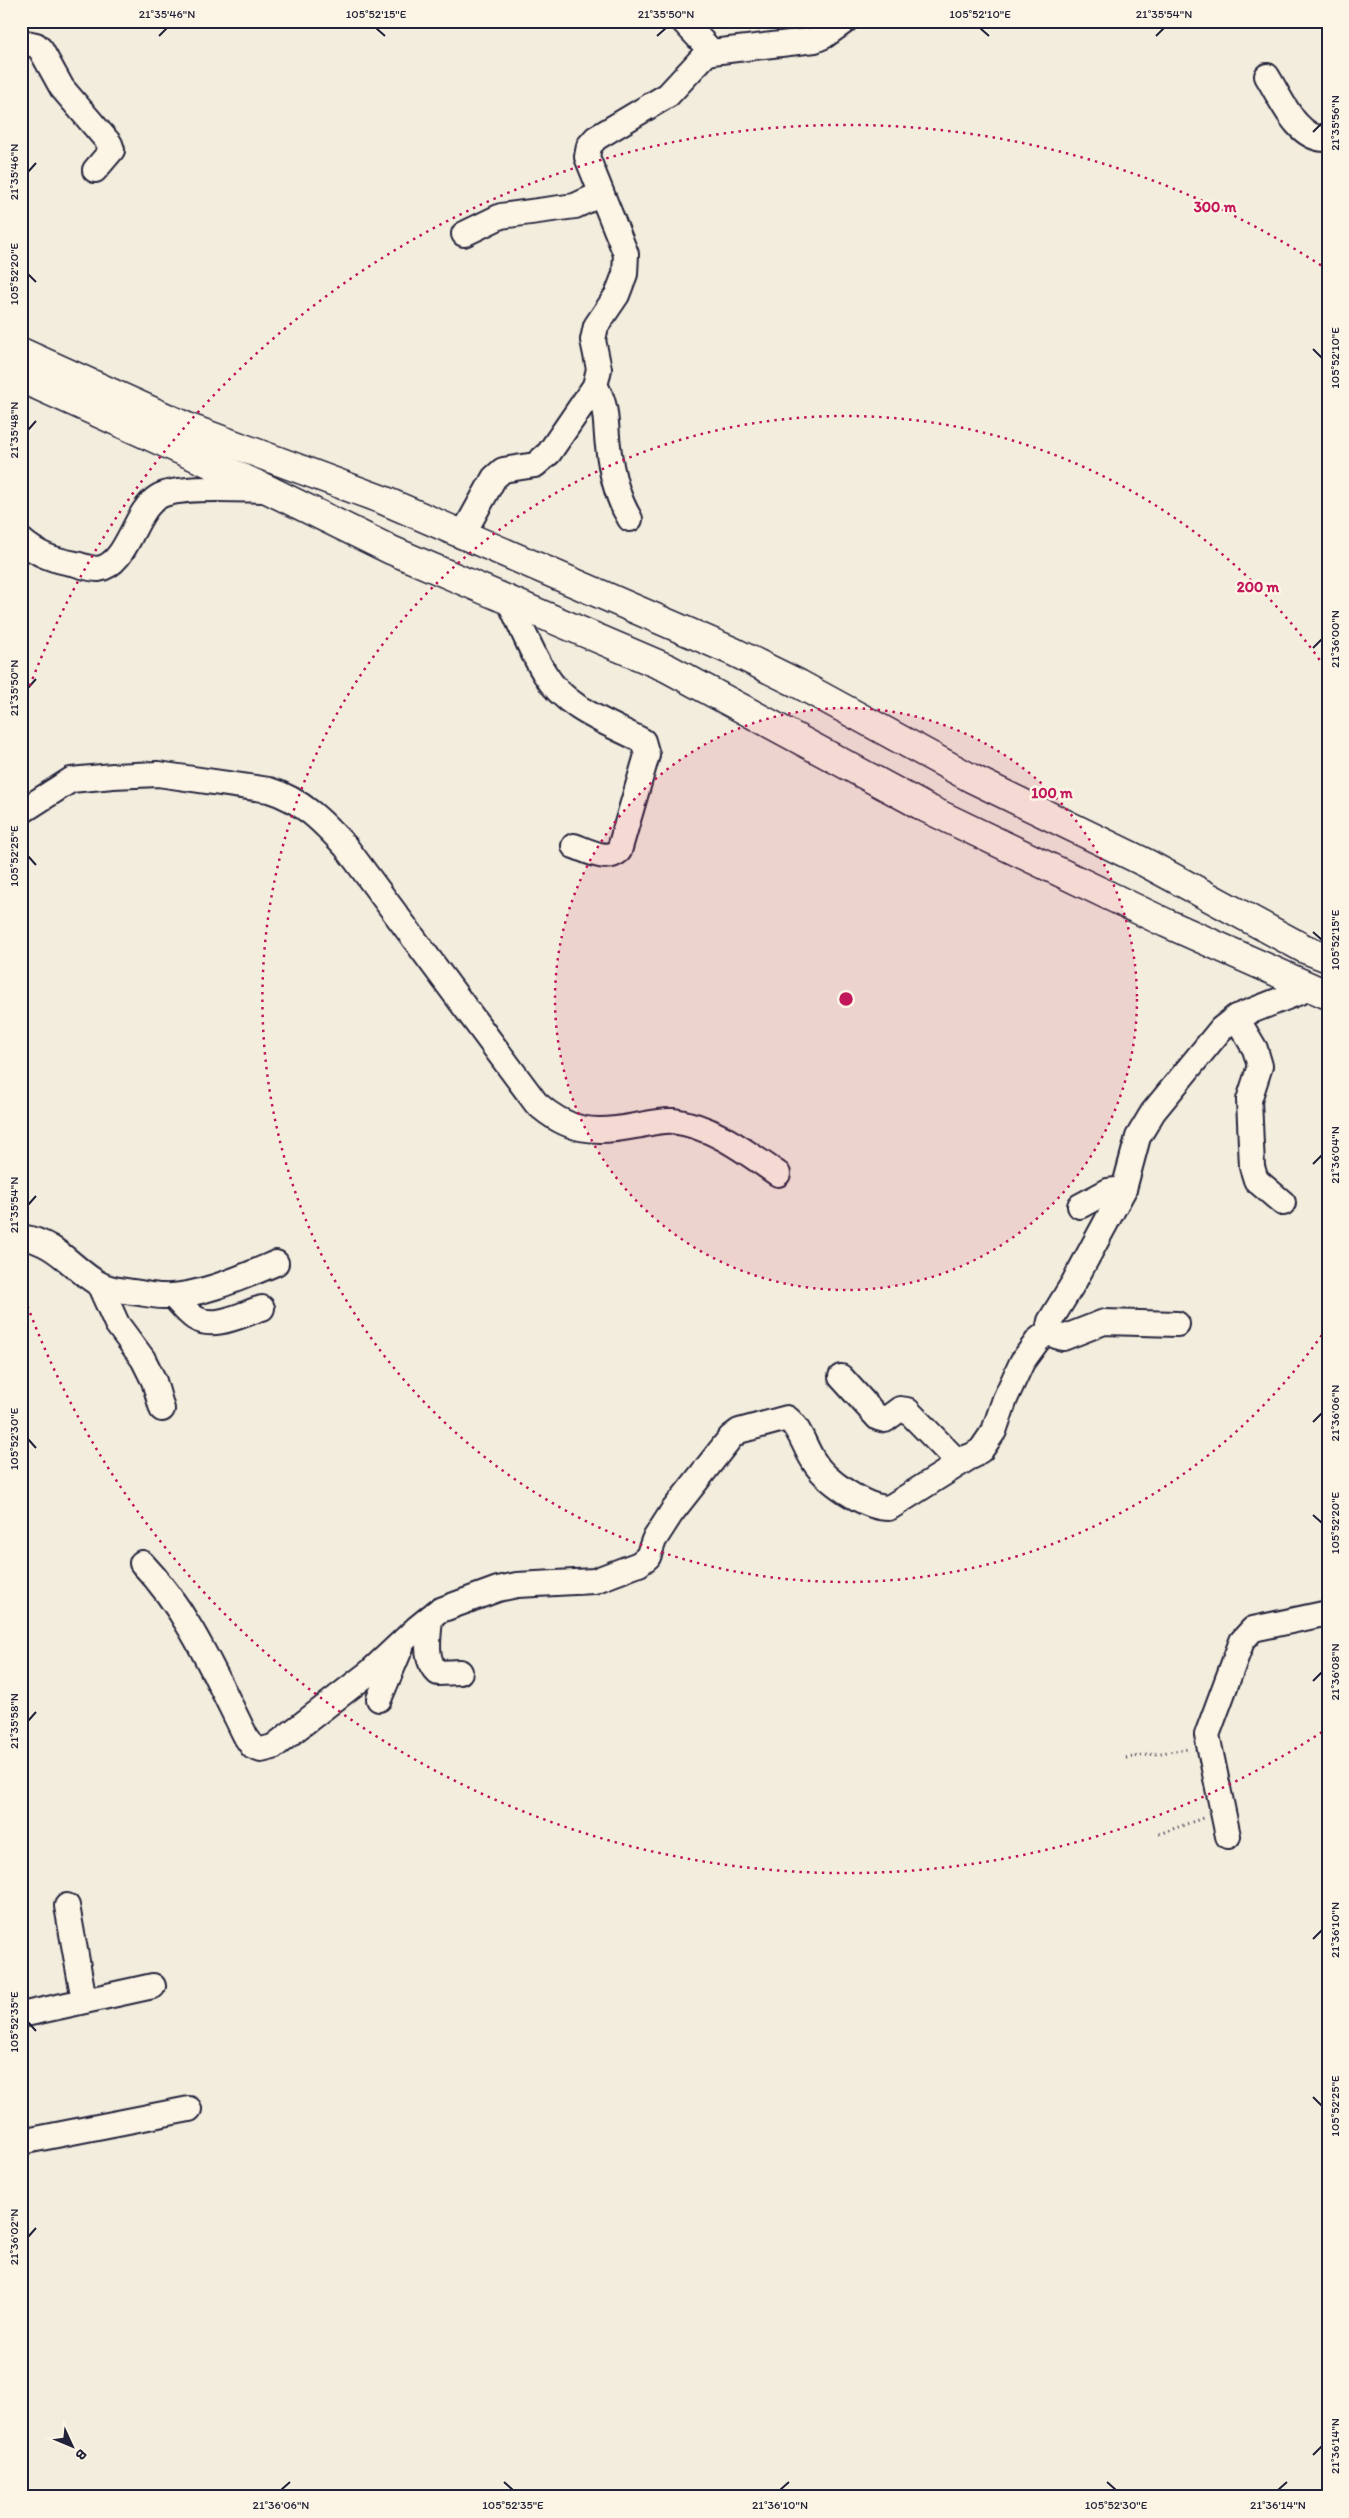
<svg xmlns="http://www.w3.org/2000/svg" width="1349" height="2518" font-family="Itim,sans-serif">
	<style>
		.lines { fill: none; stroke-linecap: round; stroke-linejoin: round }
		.minor-casing { stroke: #22223b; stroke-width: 28 }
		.highway-casing { stroke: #22223b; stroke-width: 31 }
		.path { stroke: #22223b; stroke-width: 3; stroke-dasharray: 1 4; stroke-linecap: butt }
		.minor { stroke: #fcf5e5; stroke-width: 24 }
		.highway { stroke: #fcf5e5; stroke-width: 28 }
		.ticks { fill: none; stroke: #22223b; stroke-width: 2 }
		.ring { fill: none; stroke: #c2185b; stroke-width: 2.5; stroke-dasharray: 2.5 5 }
		.centre { fill: #c2185b; stroke: #fcf5e5; stroke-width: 2.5 }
		.ring-label { font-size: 15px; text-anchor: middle; font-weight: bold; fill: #c2185b; stroke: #fcf5e5; stroke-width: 5; stroke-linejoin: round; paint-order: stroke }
		.neatline { fill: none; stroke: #22223b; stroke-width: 2 }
		.ticks-label { font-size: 12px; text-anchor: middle; fill: #22223b }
	</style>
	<rect width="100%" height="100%" fill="#f3edde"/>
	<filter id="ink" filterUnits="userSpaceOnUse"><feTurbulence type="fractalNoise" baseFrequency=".02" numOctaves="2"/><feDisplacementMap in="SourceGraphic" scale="10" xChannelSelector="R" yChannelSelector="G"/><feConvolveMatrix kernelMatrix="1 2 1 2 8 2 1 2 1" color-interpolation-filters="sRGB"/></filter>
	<g filter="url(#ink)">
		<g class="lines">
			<g class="minor-casing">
				<g id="minor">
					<polyline points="683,21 712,52"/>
					<polyline points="21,42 36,45 41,50 62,88 110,144 112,150 95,170"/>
					<path d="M1267 76C1281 98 1297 141 1328 139"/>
					<polyline points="464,234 501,216 575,206 601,194"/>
					<path d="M595 386C608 405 605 424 608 446 611 471 617 498 630 519"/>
					<polyline points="462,536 494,478 503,470 535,465 549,453 595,386 599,369 593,340 596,326 617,295 625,274 626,254 587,157 589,146 596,138 668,95 705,55 712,52 815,40 824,36 845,21"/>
					<path d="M21 540C38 555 53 560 76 564 82 566 92 569 98 569 128 565 133 512 158 497 178 485 242 490 268 490"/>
					<path d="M509 601C521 625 531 652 545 674 566 709 609 723 643 741L647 755 619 851C607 862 588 851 574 846"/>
					<path d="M21 812 71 780 113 776 158 774 269 790C302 800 323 822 346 847L536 1103C568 1132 594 1134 635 1126 647 1124 661 1120 673 1121 713 1126 746 1152 778 1174"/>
					<polyline points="1236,1017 1255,1049 1260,1066 1249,1100 1252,1167 1256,1180 1283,1203"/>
					<polyline points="1080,1206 1108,1191 1124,1189"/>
					<path d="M21 1237C57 1242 71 1268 99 1284 109 1290 121 1290 132 1292 142 1293 153 1296 163 1296 196 1298 245 1276 276 1263"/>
					<polyline points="99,1284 117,1324 143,1359 154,1381 162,1409"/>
					<path d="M173 1296C180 1303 187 1313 195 1318 214 1330 242 1314 262 1308"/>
					<polyline points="1177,1324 1104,1322 1063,1338 1056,1336 1049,1326 1050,1321 1074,1282 1124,1189 1138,1137 1153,1112 1221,1029 1236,1017 1310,988"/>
					<polyline points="841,1377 878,1418 885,1420 900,1409 907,1410 952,1456 959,1459 973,1456"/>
					<path d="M142 1563C189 1612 216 1677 246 1737L253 1747 261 1750 273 1747 370 1672 417 1628 438 1611 498 1589 517 1585 594 1581 639 1564 648 1557 654 1540 672 1512 731 1437 739 1431 787 1418C800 1428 804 1446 813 1460 825 1481 865 1508 889 1508L981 1450 994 1431 1005 1399 1022 1362 1038 1340 1050 1330"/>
					<path d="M430 1618C429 1635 423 1660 438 1673L460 1672"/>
					<polyline points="379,1699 401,1647"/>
					<polyline points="1228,1836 1207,1735 1242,1641 1253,1629 1328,1613"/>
					<polyline points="67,1906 84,2000"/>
					<polyline points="21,2015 153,1986"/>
					<polyline points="21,2142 189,2109"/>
				</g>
			</g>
			<g class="highway-casing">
				<g id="highway">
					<polyline points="21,352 187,427 383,500 732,651 799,684 971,778 1146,863 1305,949 1328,958"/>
					<polyline points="21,378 269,490 391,550 667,668 926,808 1166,923 1328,995"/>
				</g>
			</g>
			<g class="path">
				<polyline points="1126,1758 1189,1749"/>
				<polyline points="1159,1834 1203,1818"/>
			</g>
			<use href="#minor" class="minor"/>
			<use href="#highway" class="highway"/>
		</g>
	</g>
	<path class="ticks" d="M376 28 385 36M980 28 989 36M159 36 167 28M657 36 666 28M1156 36 1164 28M1313 132 1322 123M28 172 36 163M28 274 36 282M1313 349 1322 358M28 430 36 421M1313 648 1322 639M28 688 36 679M28 856 36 865M1313 932 1322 940M1313 1164 1322 1155M28 1205 36 1196M1313 1422 1322 1413M28 1439 36 1448M1313 1515 1322 1523M1313 1681 1322 1672M28 1721 36 1712M1313 1939 1322 1930M28 2022 36 2031M1313 2097 1322 2106M28 2237 36 2228M1313 2455 1322 2446M504 2482 513 2490M1107 2482 1116 2490M281 2490 290 2482M780 2490 789 2482M1278 2490 1287 2482"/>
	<circle cx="846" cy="999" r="291" fill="#c2185b" fill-opacity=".12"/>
	<g class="ring">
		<circle cx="846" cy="999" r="291"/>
		<path d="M1326 1329A583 583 0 1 1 1326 669"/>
		<path d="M1322 1732A874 874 0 0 1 22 1291M22 707A874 874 0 0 1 1322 266"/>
	</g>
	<circle cx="846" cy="999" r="8" class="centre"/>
	<g class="ring-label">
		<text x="1215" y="212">300 m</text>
		<text x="1258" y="592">200 m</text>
		<text x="1052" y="798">100 m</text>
	</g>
	<rect width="1349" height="2518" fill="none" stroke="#fcf5e5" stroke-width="55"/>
	<g transform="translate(72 2446) rotate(134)" stroke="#fcf5e5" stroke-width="4" paint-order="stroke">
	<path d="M0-4L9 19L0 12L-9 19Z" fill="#22223b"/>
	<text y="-8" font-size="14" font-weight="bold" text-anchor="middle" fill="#22223b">B</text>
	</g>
	<rect x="28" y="28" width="1294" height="2462" class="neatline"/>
	<g class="ticks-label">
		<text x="167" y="18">21°35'46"N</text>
		<text x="376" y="18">105°52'15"E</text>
		<text x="666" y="18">21°35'50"N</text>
		<text x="980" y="18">105°52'10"E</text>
		<text x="1164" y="18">21°35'54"N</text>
		<text transform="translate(1335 123) rotate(-90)" y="4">21°35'56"N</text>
		<text transform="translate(14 172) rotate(-90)" y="4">21°35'46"N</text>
		<text transform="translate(14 274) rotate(-90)" y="4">105°52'20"E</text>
		<text transform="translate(1335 358) rotate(-90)" y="4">105°52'10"E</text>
		<text transform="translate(14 430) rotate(-90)" y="4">21°35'48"N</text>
		<text transform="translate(1335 639) rotate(-90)" y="4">21°36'00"N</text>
		<text transform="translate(14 688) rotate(-90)" y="4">21°35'50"N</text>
		<text transform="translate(14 856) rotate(-90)" y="4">105°52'25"E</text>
		<text transform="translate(1335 940) rotate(-90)" y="4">105°52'15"E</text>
		<text transform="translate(1335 1155) rotate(-90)" y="4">21°36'04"N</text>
		<text transform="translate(14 1205) rotate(-90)" y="4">21°35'54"N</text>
		<text transform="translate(1335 1413) rotate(-90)" y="4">21°36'06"N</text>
		<text transform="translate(14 1439) rotate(-90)" y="4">105°52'30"E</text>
		<text transform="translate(1335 1523) rotate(-90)" y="4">105°52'20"E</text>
		<text transform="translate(1335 1672) rotate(-90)" y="4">21°36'08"N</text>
		<text transform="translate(14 1721) rotate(-90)" y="4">21°35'58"N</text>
		<text transform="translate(1335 1930) rotate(-90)" y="4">21°36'10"N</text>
		<text transform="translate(14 2022) rotate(-90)" y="4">105°52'35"E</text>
		<text transform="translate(1335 2106) rotate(-90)" y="4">105°52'25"E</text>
		<text transform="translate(14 2237) rotate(-90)" y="4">21°36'02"N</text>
		<text transform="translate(1335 2446) rotate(-90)" y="4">21°36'14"N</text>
		<text x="281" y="2509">21°36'06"N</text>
		<text x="513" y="2509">105°52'35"E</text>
		<text x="780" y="2509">21°36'10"N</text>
		<text x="1116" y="2509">105°52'30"E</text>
		<text x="1278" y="2509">21°36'14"N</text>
	</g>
</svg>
